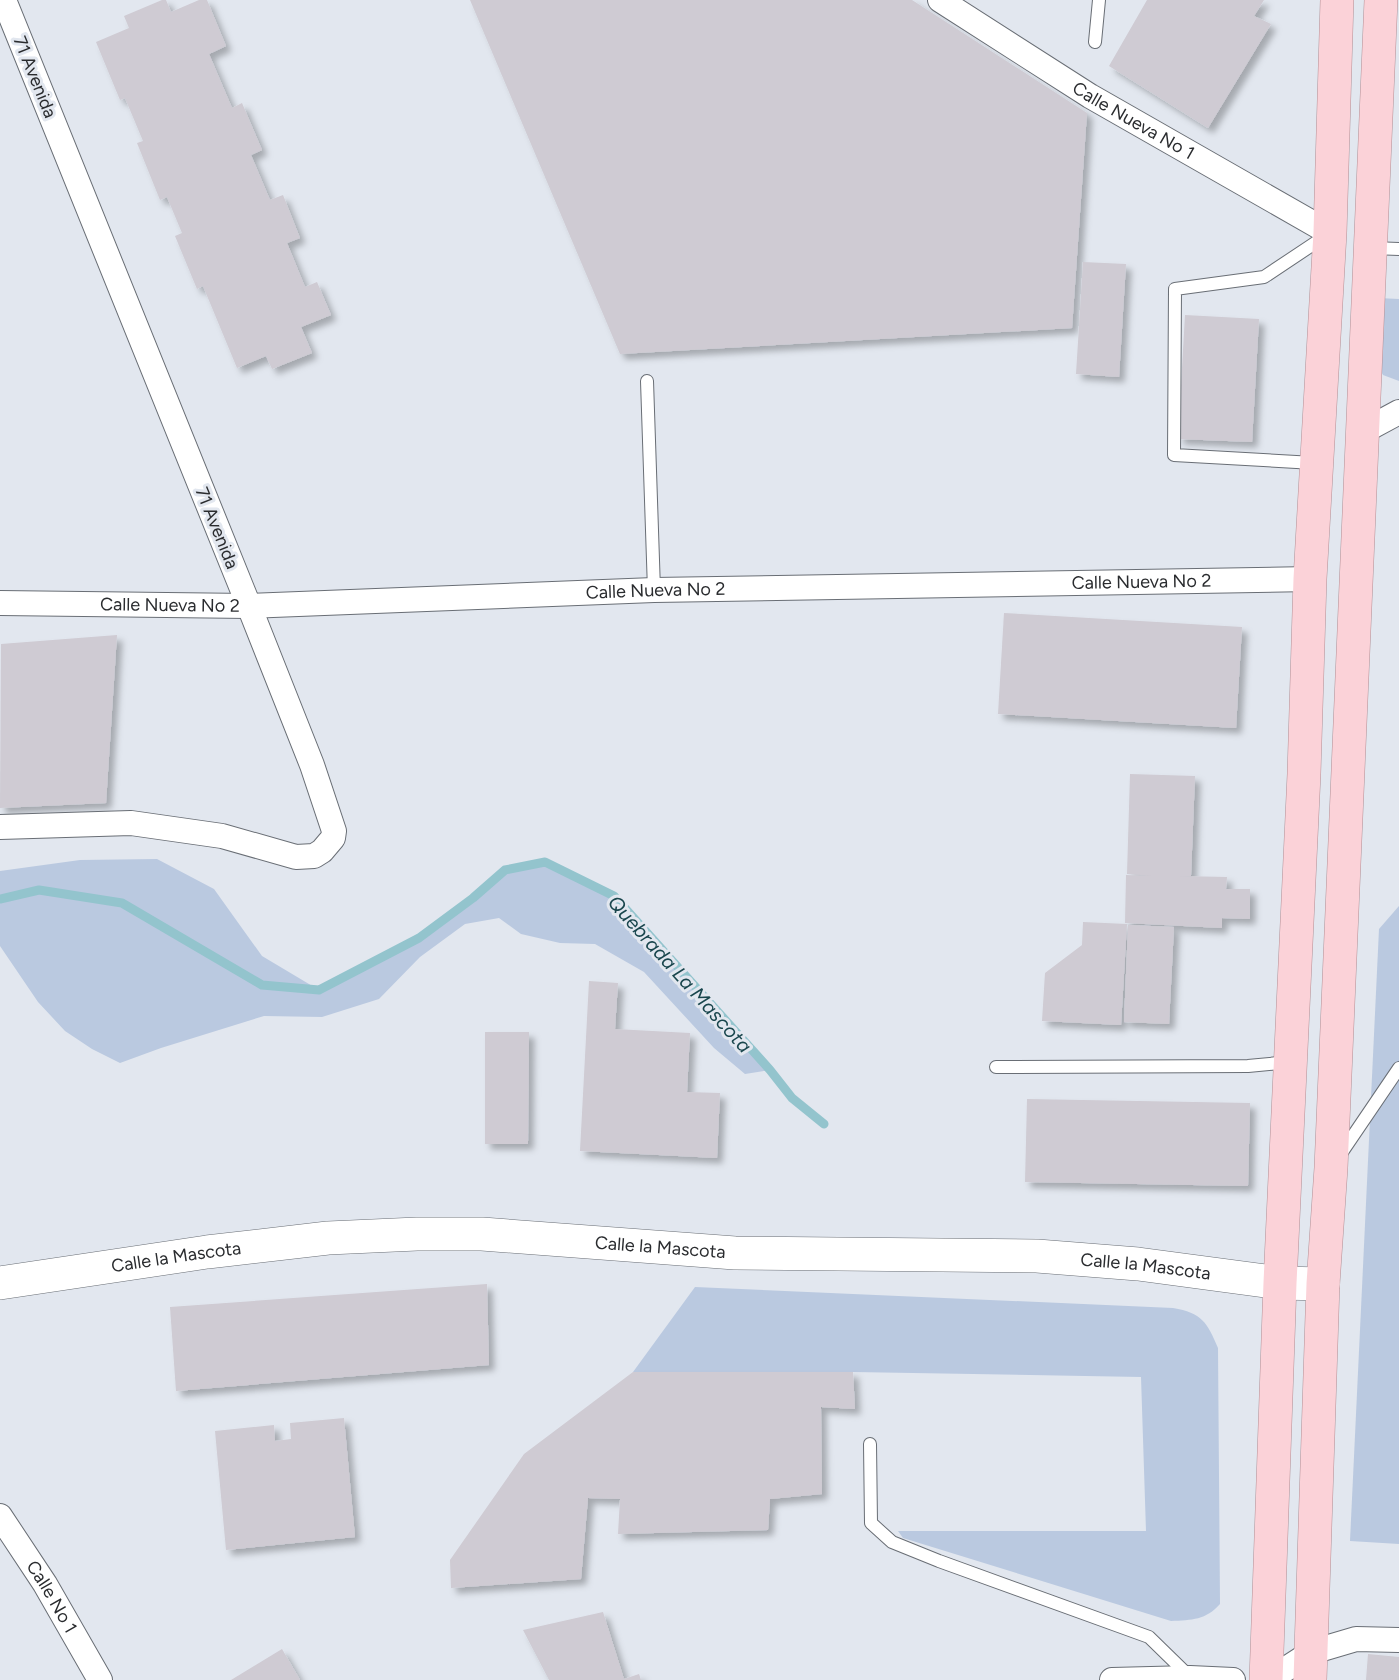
<svg xmlns="http://www.w3.org/2000/svg" width="1399" height="1680" font-family="Figtree,sans-serif">
	<style>
		.green { fill: #bac9e0 }
		.lines { fill: none; stroke-linecap: round; stroke-linejoin: round }
		.stream { stroke: #93c4cd; stroke-width: 9 }
		.building { fill: #cfcbd3; filter: url(#shadow) }
		.service-casing { stroke: #696e75; stroke-width: 14 }
		.minor-casing { stroke: #696e75; stroke-width: 26 }
		.secondary-casing { stroke: #696e75; stroke-width: 34 }
		.trunk-casing { stroke: #b19096; stroke-width: 34 }
		.service { stroke: #fff; stroke-width: 12 }
		.minor { stroke: #fff; stroke-width: 24 }
		.secondary { stroke: #fff; stroke-width: 33 }
		.trunk { stroke: #fbd2d8; stroke-width: 33 }
		.labels { text-anchor: middle; stroke-width: 6; stroke-linejoin: round; paint-order: stroke }
		.street-label { font-size: 18px; fill: #2a2c2f; stroke: #e2e7ef }
		.water-label { font-size: 20px; font-style: italic; fill: #19464d; stroke: #e2e7ef }
	</style>
	<defs>
		<filter id="shadow"><feDropShadow dx="5.5" dy="5.5" stdDeviation="3" flood-color="#0004"/></filter>
	</defs>
	<rect width="100%" height="100%" fill="#e2e7ef"/>
	<g class="green">
		<polygon points="1378,298 1399,299 1399,381 1383,375 1375,361"/>
		<polygon points="157,859 214,889 262,956 319,990 419,938 473,898 505,870 545,862 614,896 770,1070 745,1074 714,1048 644,972 595,944 560,943 521,934 499,918 465,924 420,957 379,999 322,1017 264,1016 161,1048 120,1063 92,1049 65,1031 38,1002 0,946 0,871 80,860"/>
		<polygon points="1399,906 1399,1544 1350,1541 1379,929"/>
		<path d="M695 1287 1173 1308C1202 1313 1207 1322 1218 1348L1220 1604C1206 1620 1192 1620 1171 1621L903 1538 898 1531H1146L1141 1377 853 1372H633Z"/>
	</g>
	<g class="lines">
		<polyline class="stream" points="0,899 39,890 122,903 262,985 319,990 419,938 473,898 505,870 545,862 614,896 770,1070 792,1098 824,1124"/>
	</g>
	<g class="building">
		<polygon points="162,0 166,0 171,12 199,0 207,0 226,46 209,54 232,108 242,103 262,150 251,155 270,200 283,195 300,238 287,243 305,287 317,282 331,315 301,327 312,353 272,369 266,356 237,368 203,286 197,289 175,236 182,233 167,197 160,200 137,143 143,141 125,98 120,100 96,42 129,28 124,16"/>
		<polygon points="470,0 912,0 1087,113 1072,328 620,354"/>
		<polygon points="1147,0 1264,0 1254,16 1271,24 1208,128 1109,66"/>
		<polygon points="1083,262 1126,264 1119,377 1076,374"/>
		<polygon points="1185,315 1259,319 1252,442 1178,439"/>
		<polygon points="1004,613 1242,627 1236,728 998,714"/>
		<polygon points="117,635 106,803 0,808 1,644"/>
		<polygon points="1130,774 1195,776 1191,876 1180,876 1227,877 1226,889 1250,889 1250,919 1222,918 1222,928 1125,923 1126,875 1152,876 1127,874"/>
		<polygon points="1083,922 1127,924 1121,1025 1042,1021 1045,973 1082,945"/>
		<polygon points="1128,925 1174,927 1169,1024 1124,1022"/>
		<polygon points="589,981 618,983 615,1029 690,1033 687,1092 720,1093 717,1158 580,1151"/>
		<polygon points="485,1032 529,1032 528,1144 485,1144"/>
		<polygon points="1027,1099 1250,1103 1248,1186 1025,1182"/>
		<polygon points="487,1284 489,1365 176,1391 170,1307"/>
		<polygon points="633,1372 853,1372 855,1409 821,1407 822,1494 770,1499 768,1530 618,1534 620,1499 588,1498 581,1579 451,1588 450,1560 524,1454"/>
		<polygon points="344,1418 355,1537 226,1550 215,1431 274,1425 275,1441 291,1439 290,1423"/>
		<polygon points="603,1612 624,1679 639,1674 641,1680 549,1680 523,1630"/>
		<polygon points="282,1649 300,1680 231,1680"/>
		<polygon points="1368,1654 1399,1657 1399,1680 1366,1680"/>
	</g>
	<g class="lines">
		<g class="service-casing">
			<g id="service">
				<polyline points="1095,42 1099,0"/>
				<polyline points="1372,248 1399,249"/>
				<polyline points="647,381 654,590"/>
				<polyline points="1314,463 1174,455 1175,289 1264,277 1324,237"/>
				<polyline points="996,1067 1248,1066 1289,1062"/>
				<polyline points="1340,1155 1399,1068"/>
				<polyline points="870,1444 871,1523 892,1542 939,1561 1149,1637 1190,1677"/>
			</g>
		</g>
		<g class="minor-casing">
			<g id="minor">
				<path id="s1" d="M940 0 1090 96 1330 233"/>
				<polyline points="1362,432 1399,412"/>
				<path id="s2" d="M0 603 249 606 654 590 1310 579"/>
				<polyline points="0,827 131,823 222,836 296,857 314,856 322,851 333,838 334,831 312,765 249,606 4,0"/>
				<path id="s3" d="M0 1516 45 1584 100 1680"/>
				<polyline points="1112,1680 1190,1678 1233,1680"/>
				<polyline points="1269,1680 1312,1652 1356,1639 1399,1640"/>
			</g>
		</g>
		<g class="secondary-casing">
			<g id="secondary">
				<path id="s4" d="M0 1283 207 1252 328 1238 417 1234H482L735 1253 1037 1256 1138 1264 1280 1283 1323 1284"/>
			</g>
		</g>
		<g class="trunk-casing">
			<g id="trunk">
				<polyline points="1266,1680 1280,1283 1304,774 1310,579 1330,233 1337,0"/>
				<polyline points="1310,1680 1323,1284 1331,1168 1381,0"/>
			</g>
		</g>
		<use href="#service" class="service"/>
		<use href="#minor" class="minor"/>
		<use href="#secondary" class="secondary"/>
		<use href="#trunk" class="trunk"/>
	</g>
	<g class="labels">
		<g class="street-label">
			<text transform="translate(35 77) rotate(68)" y="6">71 Avenida</text>
			<text dy="6" stroke="none"><textPath href="#s1" startOffset="228">Calle Nueva No 1</textPath></text>
			<text transform="translate(217 528) rotate(68)" y="6">71 Avenida</text>
			<text dy="6" stroke="none"><textPath href="#s2" startOffset="1142">Calle Nueva No 2</textPath></text>
			<text dy="6" stroke="none"><textPath href="#s2" startOffset="656">Calle Nueva No 2</textPath></text>
			<text dy="6" stroke="none"><textPath href="#s2" startOffset="170">Calle Nueva No 2</textPath></text>
			<text dy="6" stroke="none"><textPath href="#s4" startOffset="664">Calle la Mascota</textPath></text>
			<text dy="6" stroke="none"><textPath href="#s4" startOffset="178">Calle la Mascota</textPath></text>
			<text dy="6" stroke="none"><textPath href="#s4" startOffset="1150">Calle la Mascota</textPath></text>
			<text dy="6" stroke="none"><textPath href="#s3" startOffset="96">Calle No 1</textPath></text>
		</g>
		<g class="water-label">
			<text transform="translate(680 974) rotate(48)" y="7">Quebrada La Mascota</text>
		</g>
	</g>
</svg>
